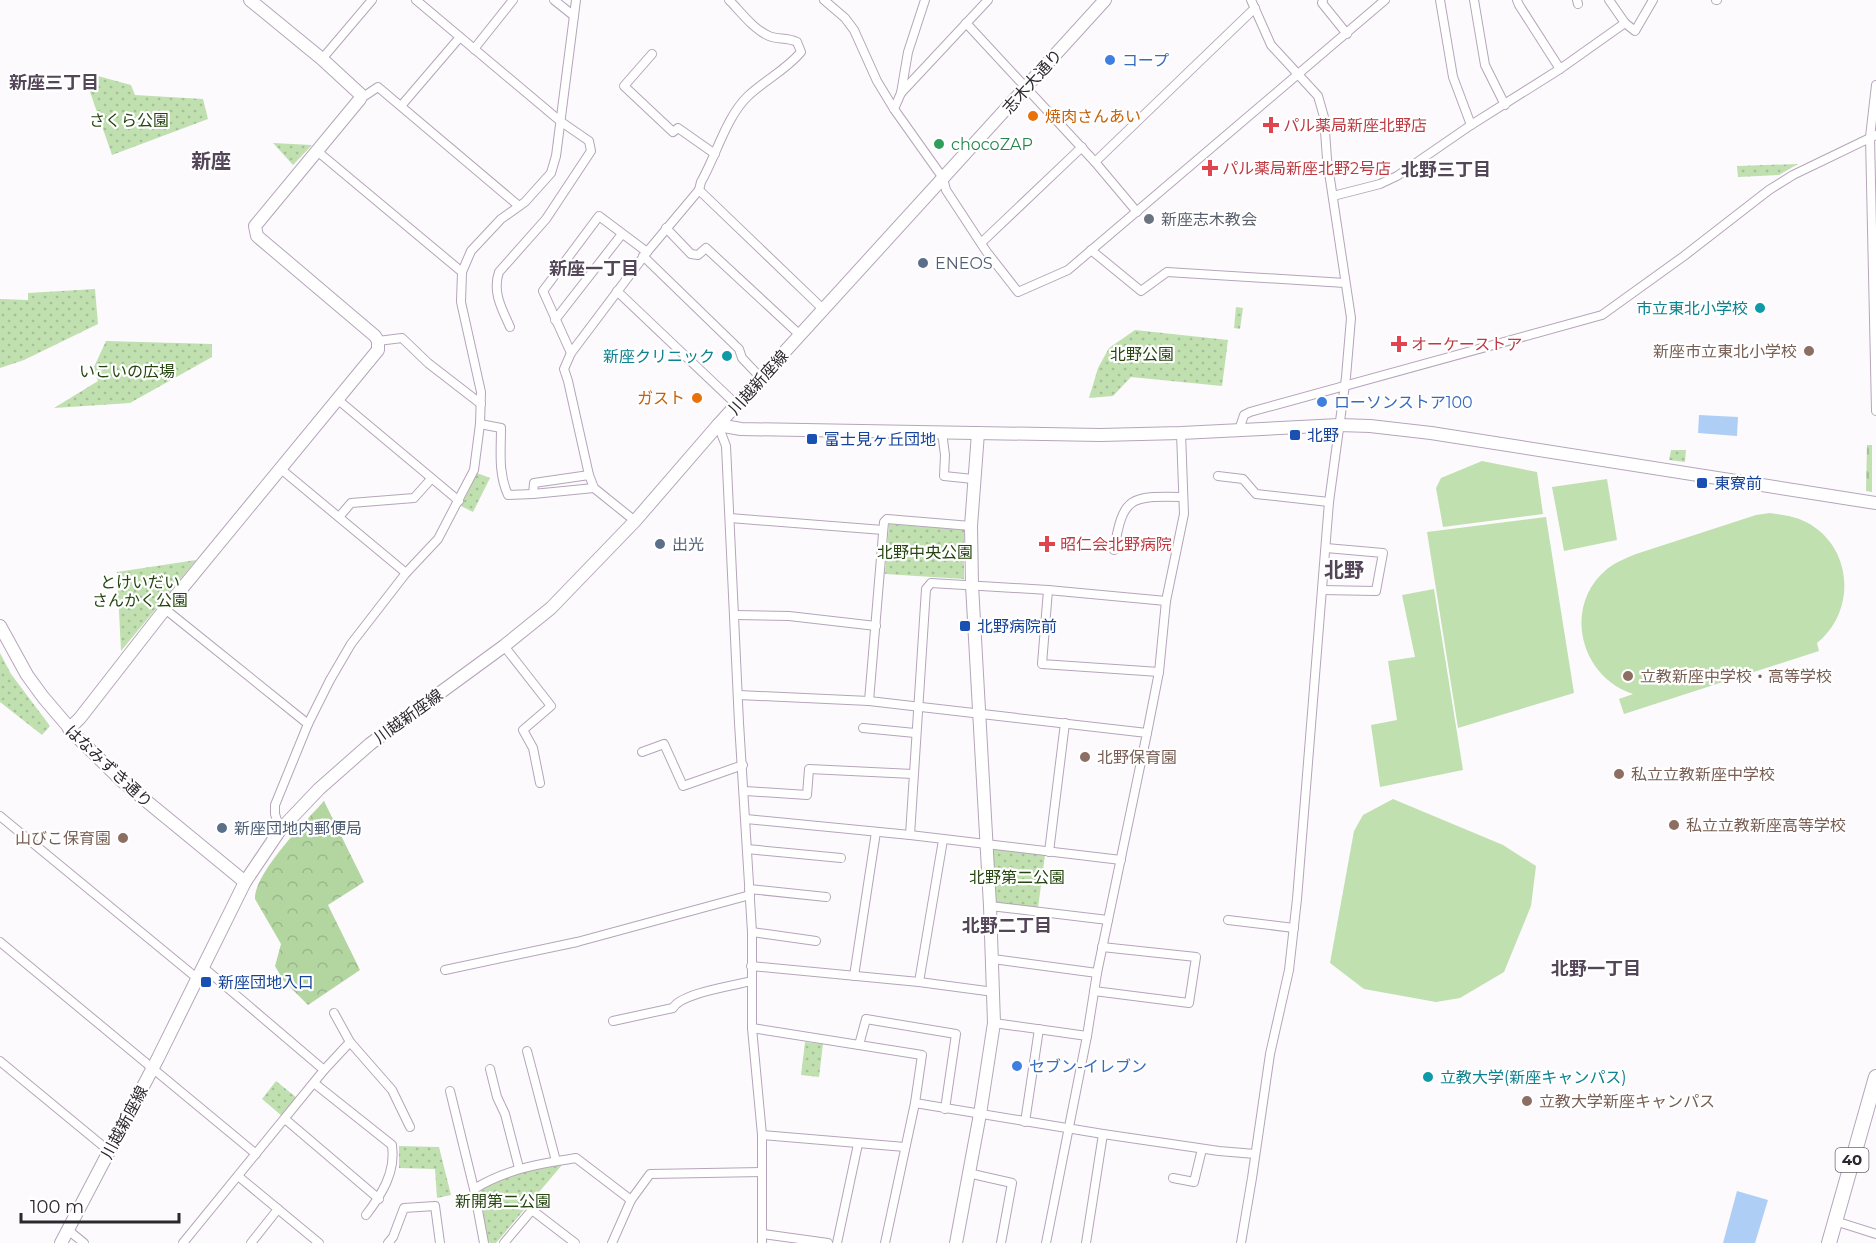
<svg xmlns="http://www.w3.org/2000/svg" width="1876" height="1243" font-family="Montserrat,'Noto Sans JP',sans-serif">
	<style>
		.green { fill: url(#green-dots) }
		.forest { fill: url(#forest-crowns) }
		.cemetery { fill: url(#cemetery-stones) }
		.pitch { fill: #c0e0b0 }
		.water { fill: #aecef5 }
		.lines { fill: none; stroke-linecap: round; stroke-linejoin: round }
		.street-casing { stroke: #b5a5ba; stroke-width: 10 }
		.secondary-casing { stroke: #b5a5ba; stroke-width: 14 }
		.primary-casing { stroke: #b5a5ba; stroke-width: 16 }
		.street { stroke: #fff; stroke-width: 8 }
		.secondary { stroke: #fff; stroke-width: 12 }
		.primary { stroke: #fff; stroke-width: 14 }
		.shop-dot { fill: #3f7fe0; stroke: #fff; stroke-width: 2 }
		.food-dot { fill: #e8710a; stroke: #fff; stroke-width: 2 }
		.health-dot { fill: #e0444e; stroke: #fff; stroke-width: 2 }
		.leisure-dot { fill: #2e9e5b; stroke: #fff; stroke-width: 2 }
		.worship-dot { fill: #6b7280; stroke: #fff; stroke-width: 2 }
		.service-dot { fill: #5c6f8a; stroke: #fff; stroke-width: 2 }
		.culture-dot { fill: #0f9aa8; stroke: #fff; stroke-width: 2 }
		.education-dot { fill: #8d6e63; stroke: #fff; stroke-width: 2 }
		.transit-dot { fill: #1a4fb4; stroke: #fff; stroke-width: 2 }
		.labels { text-anchor: middle; stroke-width: 4.5; stroke-linejoin: round; paint-order: stroke }
		.shield { fill: #fff; stroke: #6c686d; stroke-width: 1.5 }
		.shield-label { font-size: 15px; font-weight: bold; fill: #2d272f }
		.shop-label { font-size: 16px; fill: #366cbe; stroke: #fff; text-anchor: start }
		.street-label { font-size: 16px; fill: #2d272f; stroke: #fff }
		.food-label { font-size: 16px; fill: #c56008; stroke: #fff; text-anchor: start }
		.park-label { font-size: 16px; fill: #25460f; stroke: #fff }
		.health-label { font-size: 16px; fill: #be3a42; stroke: #fff; text-anchor: start }
		.leisure-label { font-size: 16px; fill: #27864d; stroke: #fff; text-anchor: start }
		.worship-label { font-size: 16px; fill: #5b616d; stroke: #fff; text-anchor: start }
		.service-label { font-size: 16px; fill: #4e5e75; stroke: #fff; text-anchor: start }
		.culture-label { font-size: 16px; fill: #0d838f; stroke: #fff; text-anchor: end }
		.education-label { font-size: 16px; fill: #785e54; stroke: #fff; text-anchor: start }
		.transit-label { font-size: 16px; fill: #164399; stroke: #fff; text-anchor: start }
		.neighbourhood-label { font-size: 18px; font-weight: bold; fill: #544659; stroke: #fff }
		.quarter-label { font-size: 20px; font-weight: bold; fill: #544659; stroke: #fff }
	</style>
	<defs>
		<pattern id="green-dots" width="8" height="8" patternUnits="userSpaceOnUse" patternTransform="scale(1.5)"><rect width="8" height="8" fill="#c0e0b0"/><path d="M2 2h.1M6 6h.1" fill="none" stroke="#a5c098" stroke-width="1.8" stroke-linecap="round"/></pattern>
		<pattern id="forest-crowns" width="20" height="18" patternUnits="userSpaceOnUse" patternTransform="scale(1.5)"><rect width="20" height="18" fill="#b3d6a1"/><path d="M2 6a3 3 0 1 1 6 0M12 15a3 3 0 1 1 6 0" fill="none" stroke="#9ab88b"/></pattern>
		<pattern id="cemetery-stones" width="16" height="16" patternUnits="userSpaceOnUse" patternTransform="scale(1.5)"><rect width="16" height="16" fill="#c0e0b0"/><path d="M2 7V4a2 2 0 0 1 4 0v3zM10 15v-3a2 2 0 0 1 4 0v3z" fill="#a5c098"/></pattern>
	</defs>
	<rect width="100%" height="100%" fill="#fdfafe"/>
	<g class="green">
		<polygon points="83,72 131,85 135,95 203,99 208,119 112,155"/>
		<polygon points="273,143 312,145 293,165"/>
		<polygon points="1798,164 1779,175 1738,177 1737,166"/>
		<polygon points="95,289 98,324 24,360 0,368 0,299 28,300 28,293"/>
		<polygon points="1236,307 1243,308 1240,329 1234,328"/>
		<polygon points="1135,330 1228,340 1222,386 1131,377 1113,396 1089,398 1098,368 1109,348"/>
		<polygon points="106,341 212,344 212,357 130,403 54,408 98,381 93,369"/>
		<polygon points="1671,450 1686,450 1685,462 1669,460"/>
		<polygon points="477,473 490,478 473,512 461,506"/>
		<polygon points="889,524 964,530 964,579 885,574"/>
		<polygon points="196,560 121,651 117,572"/>
		<polygon points="0,653 11,674 50,726 42,735 0,702"/>
		<polygon points="991,848 1045,855 1038,908 994,903"/>
		<polygon points="805,1042 823,1044 819,1077 801,1075"/>
		<polygon points="276,1081 297,1098 282,1116 262,1099"/>
		<polygon points="399,1146 439,1147 451,1195 437,1198 435,1169 399,1168"/>
		<path d="M562 1165 496 1243H490L487 1239 480 1192C496 1174 539 1169 562 1165Z"/>
	</g>
	<path class="forest" d="M324 801 364 882 328 905 360 970 308 1005 283 980 275 966 281 944 255 899C255 872 305 822 324 801Z"/>
	<polygon class="cemetery" points="1867,445 1872,445 1872,492 1866,491"/>
	<g class="pitch">
		<polygon points="1482,461 1537,472 1543,514 1443,527 1436,488 1441,478"/>
		<polygon points="1607,479 1617,540 1564,551 1552,487"/>
		<path d="M1770 513C1783 515 1795 516 1806 522 1853 546 1857 611 1817 643L1819 651 1624 714 1619 699 1633 694C1580 677 1562 606 1607 569 1616 562 1626 558 1636 554L1756 515Z"/>
		<polygon points="1546,517 1574,693 1458,728 1427,532"/>
		<polygon points="1434,589 1463,770 1380,787 1371,725 1397,720 1388,661 1415,657 1402,595"/>
		<polygon points="1393,799 1503,845 1536,866 1531,906 1504,972 1460,998 1436,1002 1364,989 1330,963 1354,831 1363,815"/>
	</g>
	<g class="water">
		<polygon points="1699,415 1738,417 1737,436 1698,433"/>
		<polygon points="1737,1191 1768,1200 1755,1243 1723,1243"/>
	</g>
	<g class="lines">
		<g class="street-casing">
			<g id="street">
				<path d="M416 0 560 121 589 141 591 151 546 219 499 272C492 292 502 309 510 327"/>
				<polyline points="554,0 574,16"/>
				<polyline points="824,0 845,18 854,30 877,81 894,109 943,178 946,190 986,251 1018,292 1068,270 1385,0"/>
				<polyline points="1323,0 1322,3 1347,34"/>
				<polyline points="1440,0 1453,77 1471,125"/>
				<polyline points="1474,0 1485,65 1505,105"/>
				<polyline points="1517,0 1519,5 1560,69"/>
				<polyline points="1577,0 1578,4"/>
				<polyline points="1716,0 1717,0"/>
				<polyline points="966,23 1095,162 1137,212"/>
				<polyline points="1625,23 1635,31 1653,0"/>
				<polyline points="474,49 513,0"/>
				<polyline points="652,54 624,86 673,132 678,128 715,154"/>
				<polyline points="322,59 372,0"/>
				<polyline points="1876,85 1870,137 1876,411"/>
				<polyline points="901,93 988,0"/>
				<polyline points="360,99 378,87 519,206"/>
				<polyline points="401,106 460,37"/>
				<polyline points="894,109 901,93 908,52 925,0"/>
				<polyline points="317,151 462,272"/>
				<polyline points="1095,162 1255,8"/>
				<path d="M699 190 701 182C716 156 726 117 748 96 765 80 786 70 801 52L797 42C786 37 778 40 769 36 753 29 741 12 729 0"/>
				<polyline points="1333,196 1380,184 1397,176 1471,125 1560,69 1625,23 1609,0"/>
				<polyline points="666,228 691,254 698,255 706,248 800,335"/>
				<polyline points="981,243 1082,147"/>
				<polyline points="1091,250 1141,291 1167,272 1345,283"/>
				<polyline points="643,256 739,349 742,358 761,378"/>
				<polyline points="617,291 737,405"/>
				<polyline points="555,320 622,234"/>
				<polyline points="378,341 402,338 428,363 481,404"/>
				<polyline points="571,353 543,291 599,216 647,252"/>
				<polyline points="337,399 459,501"/>
				<path d="M480 424 501 428C501 451 498 473 508 495L533 494"/>
				<polyline points="718,425 726,446 739,723 752,932 752,1028 762,1135 762,1243"/>
				<polyline points="1239,430 1244,415 1250,412 1602,315 1684,256 1769,190 1793,175 1876,135"/>
				<polyline points="942,432 945,455 944,476 973,479"/>
				<polyline points="282,470 406,573"/>
				<polyline points="589,475 534,483 533,494 594,488"/>
				<polyline points="1218,476 1243,479 1256,494 1329,502"/>
				<polyline points="339,517 351,503 414,498 431,479"/>
				<polyline points="730,518 883,530"/>
				<polyline points="635,521 594,488 589,475 568,381 564,369 571,353 647,252 699,190 824,310"/>
				<path d="M1114 550C1123 496 1130 496 1182 497"/>
				<polyline points="1048,590 1166,601 1159,672"/>
				<polyline points="1322,590 1376,591 1383,553 1326,548"/>
				<polyline points="1166,601 1184,514 1181,433"/>
				<polyline points="165,609 308,724"/>
				<polyline points="735,615 789,616 876,626"/>
				<polyline points="504,646 551,706 523,730 533,748 540,783"/>
				<polyline points="739,695 869,701 1147,733 1097,973 1087,1036 1046,1243"/>
				<polyline points="869,701 884,522 887,519 971,526"/>
				<polyline points="863,728 915,733"/>
				<polyline points="642,752 664,744 683,786 743,765"/>
				<polyline points="745,791 807,795 809,769 913,774"/>
				<polyline points="0,816 198,979"/>
				<polyline points="746,819 910,835 1121,860"/>
				<polyline points="280,830 275,814 275,805 308,724 330,680 351,644 406,573 438,539 474,470 480,424 481,392 461,302 462,272 471,251 501,219 525,202 551,173 556,156 576,0"/>
				<polyline points="910,835 926,589 931,583 1048,590 1042,664 1159,672 1147,733"/>
				<polyline points="747,849 841,858"/>
				<polyline points="1049,852 1065,723"/>
				<polyline points="749,889 826,897"/>
				<polyline points="990,906 1108,920"/>
				<polyline points="1228,920 1294,928"/>
				<polyline points="752,932 816,941"/>
				<polyline points="0,942 256,1154"/>
				<polyline points="993,959 1097,973"/>
				<polyline points="751,966 919,982 994,992"/>
				<polyline points="445,970 577,942 750,895"/>
				<polyline points="854,976 876,832"/>
				<polyline points="919,982 943,840"/>
				<polyline points="1094,991 1189,1003 1196,957 1102,947"/>
				<polyline points="334,1013 350,1042 392,1090 410,1127"/>
				<path d="M613 1021 673 1008C681 993 733 986 751 981"/>
				<polyline points="994,1023 1087,1036"/>
				<polyline points="752,1028 922,1055 915,1103 885,1243"/>
				<polyline points="859,1045 866,1019 956,1034 945,1109"/>
				<polyline points="527,1051 556,1161"/>
				<polyline points="0,1061 109,1151"/>
				<polyline points="490,1069 497,1097 505,1114 519,1168"/>
				<polyline points="324,1070 350,1042"/>
				<path d="M314 1083 392 1145C396 1172 382 1194 366 1215"/>
				<polyline points="450,1091 474,1189"/>
				<polyline points="915,1103 1103,1134 1219,1151 1255,1154"/>
				<polyline points="285,1119 379,1199"/>
				<polyline points="1025,1122 1039,1029"/>
				<polyline points="762,1135 905,1147"/>
				<polyline points="968,1173 1012,1183 1001,1243"/>
				<polyline points="238,1176 319,1243"/>
				<polyline points="1173,1178 1194,1182 1202,1149"/>
				<polyline points="1835,1221 1876,1234"/>
				<polyline points="68,1230 84,1243"/>
				<polyline points="763,1234 828,1243"/>
				<polyline points="183,1243 324,1070 203,967"/>
				<polyline points="251,1243 278,1209"/>
				<polyline points="388,1243 393,1237 404,1208 435,1206 440,1243"/>
				<path d="M484 1243 474 1189C507 1169 538 1164 576 1158L631 1200"/>
				<polyline points="504,1243 532,1210 575,1243"/>
				<polyline points="612,1243 631,1200 650,1174 762,1172"/>
				<polyline points="837,1243 858,1144"/>
				<polyline points="1086,1243 1103,1134"/>
				<polyline points="1241,1243 1252,1178 1270,1054 1289,970 1297,899 1329,502 1346,377 1351,318 1327,159 1324,117 1318,96 1271,45 1251,0"/>
			</g>
		</g>
		<g class="secondary-casing">
			<g id="secondary">
				<polyline points="718,425 741,429 1100,435 1181,433 1339,425 1370,426 1431,433 1876,503"/>
				<polyline points="0,626 27,675 43,697 78,738 122,781 245,882"/>
				<polyline points="69,729 80,718 165,609 378,350 378,341 375,336 257,236 255,226 360,99 360,94 322,59 250,0"/>
				<polyline points="61,1243 158,1058 245,882 280,830 319,789 370,744 504,646 551,608 635,521 718,425 1105,0"/>
				<polyline points="956,1243 980,1114 994,1023 990,906 972,585 971,526 978,433"/>
			</g>
		</g>
		<g class="primary-casing">
			<polyline id="primary" points="1829,1243 1876,1077"/>
		</g>
		<use href="#street" class="street"/>
		<use href="#secondary" class="secondary"/>
		<use href="#primary" class="primary"/>
	</g>
	<g class="shop-dot">
		<circle cx="1110" cy="60" r="6"/>
		<circle cx="1322" cy="402" r="6"/>
		<circle cx="1017" cy="1066" r="6"/>
	</g>
	<g class="food-dot">
		<circle cx="1033" cy="116" r="6"/>
		<circle cx="697" cy="398" r="6"/>
	</g>
	<g class="health-dot">
		<path d="M1268 116h6v6h6v6h-6v6h-6v-6h-6v-6h6z"/>
		<path d="M1207 159h6v6h6v6h-6v6h-6v-6h-6v-6h6z"/>
		<path d="M1396 335h6v6h6v6h-6v6h-6v-6h-6v-6h6z"/>
		<path d="M1044 535h6v6h6v6h-6v6h-6v-6h-6v-6h6z"/>
	</g>
	<circle class="leisure-dot" cx="939" cy="144" r="6"/>
	<circle class="worship-dot" cx="1149" cy="219" r="6"/>
	<g class="service-dot">
		<circle cx="923" cy="263" r="6"/>
		<circle cx="660" cy="544" r="6"/>
		<circle cx="222" cy="828" r="6"/>
	</g>
	<g class="culture-dot">
		<circle cx="1760" cy="308" r="6"/>
		<circle cx="727" cy="356" r="6"/>
		<circle cx="1428" cy="1077" r="6"/>
	</g>
	<g class="education-dot">
		<circle cx="1809" cy="351" r="6"/>
		<circle cx="1628" cy="676" r="6"/>
		<circle cx="1085" cy="757" r="6"/>
		<circle cx="1619" cy="774" r="6"/>
		<circle cx="1674" cy="825" r="6"/>
		<circle cx="123" cy="838" r="6"/>
		<circle cx="1527" cy="1101" r="6"/>
	</g>
	<g class="transit-dot">
		<rect x="1289" y="429" width="12" height="12" rx="3"/>
		<rect x="806" y="433" width="12" height="12" rx="3"/>
		<rect x="1696" y="477" width="12" height="12" rx="3"/>
		<rect x="959" y="620" width="12" height="12" rx="3"/>
		<rect x="200" y="976" width="12" height="12" rx="3"/>
	</g>
	<g class="labels">
		<rect class="shield" x="1835.5" y="1148" width="33" height="24" rx="4.5"/>
		<g class="shield-label">
			<text x="1852" y="1165">40</text>
		</g>
		<g class="shop-label">
			<text x="1122" y="66">コープ</text>
			<text x="1334" y="408">ローソンストア100</text>
			<text x="1029" y="1072">セブン-イレブン</text>
		</g>
		<g class="street-label">
			<text transform="translate(1032 81) rotate(-48)" y="6">志木大通り</text>
			<text transform="translate(758 382) rotate(-48)" y="6">川越新座線</text>
			<text transform="translate(408 716) rotate(-36)" y="6">川越新座線</text>
			<text transform="translate(109 766) rotate(43)" y="6">はなみずき通り</text>
			<text transform="translate(124 1122) rotate(-62)" y="6">川越新座線</text>
		</g>
		<g class="food-label">
			<text x="1045" y="122">焼肉さんあい</text>
			<text x="685" y="404" text-anchor="end">ガスト</text>
		</g>
		<g class="park-label">
			<text x="129" y="126">さくら公園</text>
			<text x="1142" y="360">北野公園</text>
			<text x="127" y="377">いこいの広場</text>
			<text x="925" y="558">北野中央公園</text>
			<text x="140" y="588">とけいだい<tspan x="140" dy="18">さんかく公園</tspan></text>
			<text x="1017" y="883">北野第二公園</text>
			<text x="503" y="1207">新開第二公園</text>
		</g>
		<g class="health-label">
			<text x="1283" y="131">パル薬局新座北野店</text>
			<text x="1222" y="174">パル薬局新座北野2号店</text>
			<text x="1411" y="350">オーケーストア</text>
			<text x="1060" y="550">昭仁会北野病院</text>
		</g>
		<g class="leisure-label">
			<text x="951" y="150">chocoZAP</text>
		</g>
		<g class="worship-label">
			<text x="1161" y="225">新座志木教会</text>
		</g>
		<g class="service-label">
			<text x="935" y="269">ENEOS</text>
			<text x="672" y="550">出光</text>
			<text x="234" y="834">新座団地内郵便局</text>
		</g>
		<g class="culture-label">
			<text x="1748" y="314">市立東北小学校</text>
			<text x="715" y="362">新座クリニック</text>
			<text x="1440" y="1083" text-anchor="start">立教大学(新座キャンパス)</text>
		</g>
		<g class="education-label">
			<text x="1797" y="357" text-anchor="end">新座市立東北小学校</text>
			<text x="1640" y="682">立教新座中学校・高等学校</text>
			<text x="1097" y="763">北野保育園</text>
			<text x="1631" y="780">私立立教新座中学校</text>
			<text x="1686" y="831">私立立教新座高等学校</text>
			<text x="111" y="844" text-anchor="end">山びこ保育園</text>
			<text x="1539" y="1107">立教大学新座キャンパス</text>
		</g>
		<g class="transit-label">
			<text x="1307" y="441">北野</text>
			<text x="824" y="445">富士見ヶ丘団地</text>
			<text x="1714" y="489">東寮前</text>
			<text x="977" y="632">北野病院前</text>
			<text x="218" y="988">新座団地入口</text>
		</g>
		<g class="neighbourhood-label">
			<text x="54" y="89">新座三丁目</text>
			<text x="1446" y="176">北野三丁目</text>
			<text x="594" y="275">新座一丁目</text>
			<text x="1007" y="932">北野二丁目</text>
			<text x="1596" y="975">北野一丁目</text>
		</g>
		<g class="quarter-label">
			<text x="211" y="168">新座</text>
			<text x="1344" y="577">北野</text>
		</g>
	</g>
	<path d="M21 1213v9h158v-9" fill="none" stroke="#2d272f" stroke-width="3"/>
	<text x="30" y="1213" font-size="18" fill="#2d272f" stroke="#ffffff" stroke-width="4.5" paint-order="stroke">100 m</text>
</svg>
